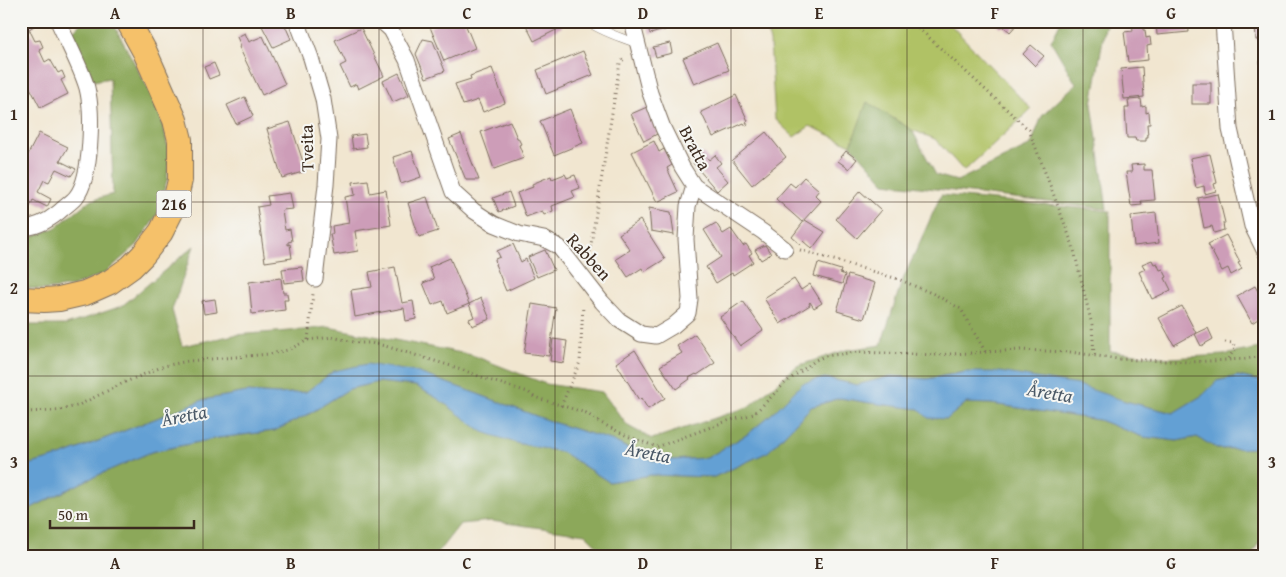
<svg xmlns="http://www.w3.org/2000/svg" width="1286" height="577" font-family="'Gentium Book Plus',serif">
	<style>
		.green { fill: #b0c265; stroke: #767642 }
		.forest { fill: #8ca85a; stroke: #64693c }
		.water { fill: #63a0d4; stroke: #4f6579 }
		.building { fill: #cd9db8 }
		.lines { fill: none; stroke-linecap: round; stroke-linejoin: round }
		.service-casing { stroke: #7b6c5c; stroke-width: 9 }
		.minor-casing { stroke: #7b6c5c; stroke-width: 17 }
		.primary-casing { stroke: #7b6c5c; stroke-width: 26 }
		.path { stroke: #7b6c5c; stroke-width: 3; stroke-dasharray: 1 4; stroke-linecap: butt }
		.service { stroke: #fff; stroke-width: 8 }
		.minor { stroke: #fff; stroke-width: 15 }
		.primary { stroke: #f5c16b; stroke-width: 24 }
		.grid { fill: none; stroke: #3b2a1e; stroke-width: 1; stroke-opacity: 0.55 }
		.labels { text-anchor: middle; stroke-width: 4; stroke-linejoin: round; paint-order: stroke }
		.shield { fill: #f6f6f2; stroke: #73675e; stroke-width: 1 }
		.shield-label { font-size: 16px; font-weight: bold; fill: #3b2a1e }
		.street-label { font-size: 18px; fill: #3b2a1e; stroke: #f6f6f2 }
		.water-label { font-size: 19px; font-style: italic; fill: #4b5967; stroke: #f6f6f2 }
		.neatline { fill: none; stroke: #3b2a1e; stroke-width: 2 }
		.grid-label { font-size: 16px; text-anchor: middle; font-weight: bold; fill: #3b2a1e }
	</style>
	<rect width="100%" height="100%" fill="#f6f6f2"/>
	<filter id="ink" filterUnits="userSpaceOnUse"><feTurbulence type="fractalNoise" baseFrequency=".02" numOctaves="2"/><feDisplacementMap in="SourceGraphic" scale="10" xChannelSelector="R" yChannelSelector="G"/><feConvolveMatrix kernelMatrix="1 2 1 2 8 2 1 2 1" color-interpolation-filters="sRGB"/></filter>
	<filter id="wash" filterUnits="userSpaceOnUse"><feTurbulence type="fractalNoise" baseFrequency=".0096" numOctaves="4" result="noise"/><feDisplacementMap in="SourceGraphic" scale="20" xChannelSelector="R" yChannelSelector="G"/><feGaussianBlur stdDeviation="1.12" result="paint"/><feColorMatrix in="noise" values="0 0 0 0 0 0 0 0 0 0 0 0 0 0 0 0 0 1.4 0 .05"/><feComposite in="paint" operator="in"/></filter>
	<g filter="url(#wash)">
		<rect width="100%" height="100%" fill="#f1e6d0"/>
		<polygon class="green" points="762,21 947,21 1031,109 1021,119 964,171 935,139 912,130 868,103 851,145 810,126 794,137 775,119 770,41"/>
		<g class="forest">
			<polygon points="83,21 112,21 152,96 164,127 169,155 167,180 157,215 137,245 105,273 74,286 44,290 21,287 21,241 55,228 89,201 113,194 110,78 94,81 70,34"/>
			<polygon points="1061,21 1113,21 1105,27 1092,104 1107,209 885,183 851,145 867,102 912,130 936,175 957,181 1031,145 1042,116 1076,84 1051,41"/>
			<polygon points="941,195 1110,211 1110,351 1170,358 1223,355 1265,347 1265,382 1238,376 1217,381 1203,395 1173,413 1125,401 965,372 927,379 892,376 857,385 825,378 775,411 748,434 707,458 654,461 611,440 552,422 475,393 416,372 334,371 306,392 278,394 247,392 203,400 63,455 21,467 21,325 66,325 122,306 194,246 172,310 182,346 234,335 303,330 328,327 472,355 546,384 602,392 628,426 652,439 748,407 797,366 846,350 881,345 901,284"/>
			<polygon points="378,382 416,386 516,443 562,452 609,482 651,475 714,477 768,452 811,407 840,398 871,403 920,409 947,419 966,403 992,404 1099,420 1143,437 1177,441 1197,437 1218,449 1260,448 1265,444 1265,532 1251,556 1155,556 1143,552 1129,556 608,556 585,534 491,521 460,524 435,556 21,556 21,513 87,480 151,452 218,438 274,431 309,414 349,389"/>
		</g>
		<polygon class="water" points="367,364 416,372 475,393 552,422 611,440 654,461 707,458 748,434 775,411 803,383 825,378 857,385 892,376 927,379 965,372 1000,372 1078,385 1125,401 1173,413 1203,395 1217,381 1238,376 1265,382 1265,444 1260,448 1218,449 1197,437 1177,441 1143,437 1099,420 992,404 966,403 947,419 928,418 919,409 871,403 840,398 811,407 768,452 714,477 651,475 609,482 562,452 516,443 483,432 440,400 416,386 378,382 349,389 309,414 274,431 218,438 151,452 87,480 21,513 21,467 63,455 203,400 247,392 278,394 306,392 334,371"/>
		<g id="blocks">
			<g class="building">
				<polygon points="21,21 32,21 34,26 29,29 35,41 40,40 43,47 39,49 45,62 50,59 58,73 62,71 65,78 61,80 68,94 42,107 42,106 40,107 23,74 21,75"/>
				<polygon points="272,21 283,21 291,39 273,47 262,26"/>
				<polygon points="445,21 464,21 475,48 444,61 430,27"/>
				<polygon points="524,21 559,21 562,27 534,41"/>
				<polygon points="655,21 666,21 668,29 650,34 647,23"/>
				<polygon points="993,21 1020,21 1010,32 1003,26 1001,28"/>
				<polygon points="1132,21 1142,21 1143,30 1145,30 1146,38 1150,37 1151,45 1147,46 1148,60 1128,62 1124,32 1133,31"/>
				<polygon points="1156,21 1188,21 1189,32 1157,35"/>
				<polygon points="1255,21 1265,21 1265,40 1256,40"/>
				<polygon points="361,28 384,76 358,89 356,84 350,87 340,66 346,63 335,40"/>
				<polygon points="245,33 249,42 263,36 285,84 262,95 239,47 241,46 237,37"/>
				<polygon points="423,39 433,41 445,71 426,78 416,54"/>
				<polygon points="670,43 672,53 656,57 653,47"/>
				<polygon points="717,43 729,70 694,84 683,58"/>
				<polygon points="1031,45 1044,56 1035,66 1023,54"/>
				<polygon points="583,51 593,75 546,94 537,70"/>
				<polygon points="1260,61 1265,61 1265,91 1262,92"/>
				<polygon points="214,63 219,75 209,79 204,67"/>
				<polygon points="1142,67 1144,97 1124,99 1121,69"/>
				<polygon points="492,68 505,103 483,112 478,100 463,105 455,84 471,79 470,76"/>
				<polygon points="399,73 409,95 393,102 383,81"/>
				<rect x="1192" y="83" width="19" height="21"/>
				<polygon points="736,95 748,121 746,122 748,125 746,126 744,123 713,137 701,112"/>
				<polygon points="245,97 253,116 236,124 227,105"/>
				<polygon points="1141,99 1142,107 1146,106 1146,113 1149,112 1150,124 1147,124 1148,137 1146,137 1146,141 1136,141 1135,138 1127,138 1125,108 1129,108 1128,100"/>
				<polygon points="647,107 659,133 644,141 631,114"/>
				<polygon points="570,109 583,143 554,155 540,121"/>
				<polygon points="510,121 517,138 518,138 521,144 519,145 524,158 494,169 481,132"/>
				<polygon points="290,122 306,171 282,178 267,129"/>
				<polygon points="766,132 786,157 752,185 732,160"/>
				<polygon points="39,133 68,147 60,161 76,169 71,176 56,169 49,182 44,180 38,192 51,199 47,207 33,200 27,213 21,210 21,166 22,166"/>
				<polygon points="365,134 367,147 353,149 351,136"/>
				<polygon points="461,134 479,180 466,180 449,139"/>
				<polygon points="654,141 659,152 664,149 672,165 667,168 678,192 657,202 632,152"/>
				<polygon points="412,151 421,177 401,184 393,157"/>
				<polygon points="846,151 857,159 849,169 838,161"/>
				<polygon points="703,153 709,160 715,155 721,163 716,167 728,181 717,191 693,163"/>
				<polygon points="1210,154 1217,183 1214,184 1216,191 1205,194 1204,186 1196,188 1190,158"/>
				<polygon points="1144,164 1144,170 1152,170 1155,200 1141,201 1142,205 1131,206 1126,172 1132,172 1131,165"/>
				<polygon points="565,174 567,178 575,175 580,188 572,191 575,197 552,206 553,211 544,215 542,211 526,217 517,193 533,187 532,184 551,176 552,179"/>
				<polygon points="804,177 819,190 815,195 821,201 802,222 776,199 790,183 795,187"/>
				<polygon points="368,180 370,193 386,190 391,225 355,231 358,251 334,255 330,234 333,234 332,226 349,223 345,197 355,195 353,182"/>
				<polygon points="860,191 881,210 857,238 836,219"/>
				<polygon points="509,192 514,206 499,212 493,198"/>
				<polygon points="290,193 293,209 282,210 285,230 290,229 292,241 288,242 288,245 290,244 292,258 265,262 257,207 269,205 267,196"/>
				<polygon points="1218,194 1225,223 1223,223 1224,230 1214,233 1212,226 1204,228 1198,198"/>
				<polygon points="427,197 438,231 419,237 408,203"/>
				<polygon points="649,208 671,212 674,235 651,231"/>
				<polygon points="1156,213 1159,243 1134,246 1131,216"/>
				<polygon points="640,220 665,259 644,272 642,268 628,277 616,259 630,250 619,234"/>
				<polygon points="805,220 825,232 812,249 803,241 800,244 792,237"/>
				<polygon points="716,223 723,234 731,229 743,246 746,244 752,253 749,255 753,262 733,275 732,273 716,283 706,267 721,257 704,230"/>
				<polygon points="1226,235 1240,262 1238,263 1242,269 1231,275 1228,268 1222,271 1208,244"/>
				<polygon points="513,244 521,262 526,259 534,278 506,291 495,264 496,264 495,259 500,257 497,251"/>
				<polygon points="765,245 771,254 761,260 755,250"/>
				<polygon points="545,250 554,270 537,277 528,257"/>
				<polygon points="450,258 469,304 481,298 490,319 472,326 469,319 474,317 469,304 447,313 443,301 432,305 423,283 434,279 429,267"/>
				<polygon points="1152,260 1154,264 1157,263 1160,270 1163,269 1167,277 1165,278 1171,290 1152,299 1139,272 1145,269 1142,264"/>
				<polygon points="818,263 841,270 840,273 845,275 842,284 814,276"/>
				<polygon points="302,267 304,281 284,283 282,269"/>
				<polygon points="395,267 402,303 413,301 416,319 406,321 404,308 355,317 351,290 372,287 369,272"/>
				<polygon points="848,275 875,283 864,319 837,311"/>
				<polygon points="281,278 283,293 287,293 288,300 284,300 285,310 252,314 249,282"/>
				<polygon points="794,279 801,290 810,284 822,303 814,308 810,302 809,303 810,305 780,324 764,298"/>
				<polygon points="1255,286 1265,304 1265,323 1262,325 1258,319 1252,323 1237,296"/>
				<polygon points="215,299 217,312 204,314 202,301"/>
				<polygon points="743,301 763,330 740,346 720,317"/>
				<polygon points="532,304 556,308 549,356 524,353"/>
				<polygon points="1182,306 1196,333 1174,345 1159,318"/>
				<polygon points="1208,328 1213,339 1201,346 1195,334"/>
				<polygon points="695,334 715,363 697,375 696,374 689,378 690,379 676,389 660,366 682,353 677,346"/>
				<polygon points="553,339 567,341 564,363 550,361"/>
				<polygon points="635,350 665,398 648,409 641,398 639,400 616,363"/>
			</g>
		</g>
	</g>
	<g filter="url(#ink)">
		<use href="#blocks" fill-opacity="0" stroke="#7b6c5c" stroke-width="1"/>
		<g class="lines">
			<g class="service-casing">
				<path id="service" d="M587 21C601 32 621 37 637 44"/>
			</g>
			<g class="minor-casing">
				<g id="minor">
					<polyline points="297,21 311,58 323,99 329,139 326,185 315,279"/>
					<polyline points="381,21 391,30 407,60 453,192 474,211 494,224 519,234 544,239 559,247 602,302 619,320 641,334 656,336 673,326 688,313 690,299 686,239 688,206 694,186"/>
					<polyline points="632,21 650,93 663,128 682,167 694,186 763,232 785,249"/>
					<polyline points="1223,21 1230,129 1252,226 1265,252"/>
					<path d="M21 228C36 228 48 221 59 212 64 207 72 202 76 197 92 177 93 112 87 88 81 67 67 42 58 21"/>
				</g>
			</g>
			<g class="primary-casing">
				<polyline id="primary" points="21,299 44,300 59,299 85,293 110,282 131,267 143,255 161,232 174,206 180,180 180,140 175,120 145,52 128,21"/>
			</g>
			<g class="path">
				<polyline points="911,21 1029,130 1073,246 1092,325 1094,355"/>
				<polyline points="800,250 898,279 936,295 961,309 986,353"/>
				<polyline points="589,257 620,63 625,58"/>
				<polyline points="308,340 313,294"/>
				<polyline points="1225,342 1233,343 1235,349 1227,360"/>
				<polyline points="561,406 580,362 583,305"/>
				<polyline points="21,412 55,411 77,406 123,383 164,366 188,361 270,354 288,350 308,340 332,337 359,343 371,343 385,346 458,368 489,380 528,392 534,397 586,413 601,423 627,436 657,447 727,421 754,414 786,382 816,360 825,356 857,352 935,355 1020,350 1070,352 1118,359 1192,362 1245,359 1265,356"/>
			</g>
			<use href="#service" class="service"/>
			<use href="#minor" class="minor"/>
			<use href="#primary" class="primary"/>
		</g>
	</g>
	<path class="grid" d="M203 21V556M379 21V556M555 21V556M731 21V556M907 21V556M1083 21V556M21 202H1265M21 376H1265"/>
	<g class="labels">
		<rect class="shield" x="156.5" y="190.5" width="35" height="27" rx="4"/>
		<g class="shield-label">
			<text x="174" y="210">216</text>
		</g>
		<g class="street-label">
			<text transform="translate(307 148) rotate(-91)" y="6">Tveita</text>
			<text transform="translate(695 148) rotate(62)" y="6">Bratta</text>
			<text transform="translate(589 257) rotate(48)" y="6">Rabben</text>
		</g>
		<g class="water-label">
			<text transform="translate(1050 392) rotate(10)" y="7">Åretta</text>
			<text transform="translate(184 415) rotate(-11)" y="7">Åretta</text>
			<text transform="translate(648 452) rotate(11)" y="7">Åretta</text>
		</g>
	</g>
	<rect width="1286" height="577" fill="none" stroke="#f6f6f2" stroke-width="55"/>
	<path d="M50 520v8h144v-8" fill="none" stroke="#3b2a1e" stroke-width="2.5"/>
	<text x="58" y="520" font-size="15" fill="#3b2a1e" stroke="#f6f6f2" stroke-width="4" paint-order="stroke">50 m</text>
	<rect x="28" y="28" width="1230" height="522" class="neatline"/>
	<g class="grid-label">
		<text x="115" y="19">A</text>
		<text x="291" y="19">B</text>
		<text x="467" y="19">C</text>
		<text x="643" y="19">D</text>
		<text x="819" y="19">E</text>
		<text x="995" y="19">F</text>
		<text x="1171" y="19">G</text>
		<text x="14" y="120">1</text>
		<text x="1272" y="120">1</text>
		<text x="14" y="294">2</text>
		<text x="1272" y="294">2</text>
		<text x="14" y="468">3</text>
		<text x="1272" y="468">3</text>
		<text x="115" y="569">A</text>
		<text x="291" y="569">B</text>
		<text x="467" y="569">C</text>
		<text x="643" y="569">D</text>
		<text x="819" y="569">E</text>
		<text x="995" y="569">F</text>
		<text x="1171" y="569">G</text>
	</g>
</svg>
